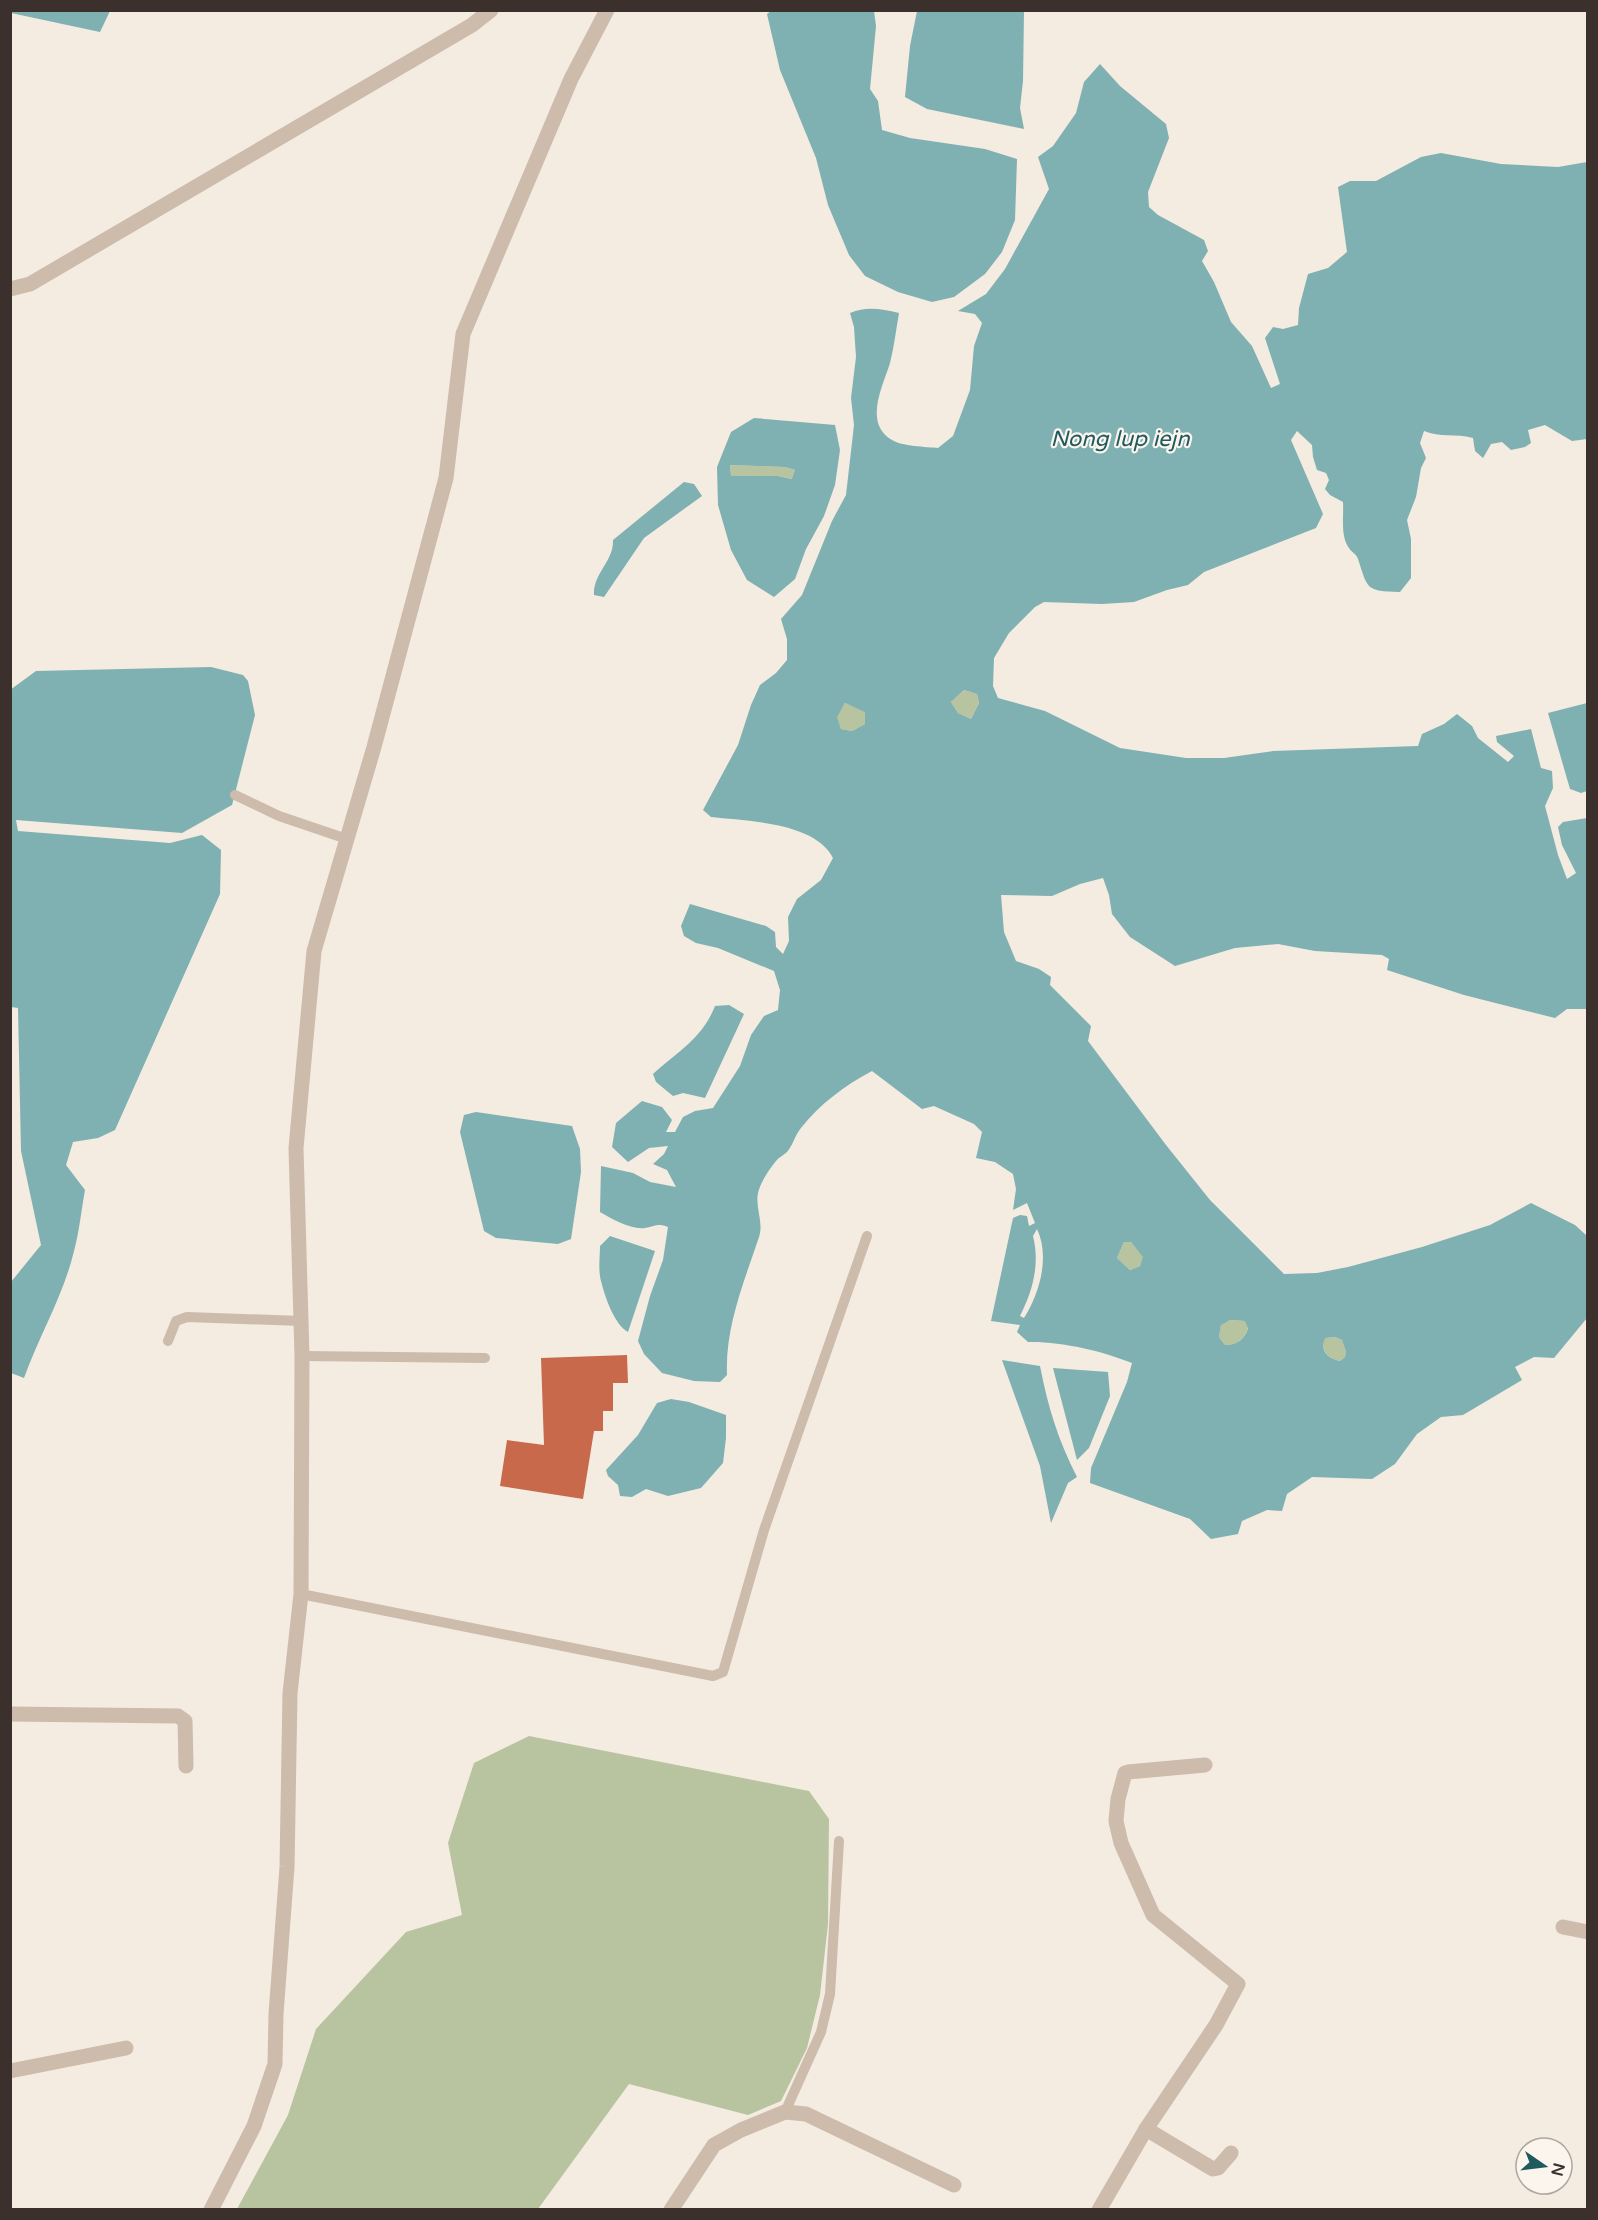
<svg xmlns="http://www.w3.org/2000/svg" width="1598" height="2220" font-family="'Varela Round',sans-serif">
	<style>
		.green { fill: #b8c4a0 }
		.water { fill: #7fb0b2; fill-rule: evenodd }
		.building { fill: #c8694b }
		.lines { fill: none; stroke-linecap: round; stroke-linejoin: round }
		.lane { stroke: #cdbbac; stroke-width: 10 }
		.street { stroke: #cdbbac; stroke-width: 15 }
		.labels { text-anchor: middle; stroke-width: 4.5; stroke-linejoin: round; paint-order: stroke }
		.water-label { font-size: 22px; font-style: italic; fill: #1f5a5e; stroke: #fbf5ee }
	</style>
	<rect width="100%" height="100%" fill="#f4ebe1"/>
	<g class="green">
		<polygon points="730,465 785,467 795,470 793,479 778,476 731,476"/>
		<polygon points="964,690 977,694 979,703 971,719 958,713 951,702"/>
		<polygon points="845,703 865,711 865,724 852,731 841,729 836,717"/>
		<polygon points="1124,1242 1131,1242 1144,1257 1140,1266 1130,1270 1117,1258"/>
		<path d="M1230 1320 1246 1321 1248 1327C1245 1339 1237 1345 1225 1345L1219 1337 1221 1324Z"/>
		<path d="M1335 1337 1342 1340 1346 1352 1345 1357 1340 1361C1327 1358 1321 1351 1324 1338Z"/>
		<polygon points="529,1736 809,1791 829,1819 828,1924 820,1995 807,2048 781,2101 748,2115 629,2084 538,2209 237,2209 288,2115 316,2029 406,1932 462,1915 448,1843 474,1763"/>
	</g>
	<g class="water">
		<polygon points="11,10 110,10 110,11 100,32 11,13"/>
		<polygon points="771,11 874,11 876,26 870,89 878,101 882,130 910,138 985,149 1017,159 1015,220 1002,252 985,274 954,297 932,302 898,292 865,276 849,255 828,205 816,158 780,70 767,14"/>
		<polygon points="917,11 1024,11 1023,81 1020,108 1024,129 927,109 905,97 910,46"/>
		<path d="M1100 64 1120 86 1166 124 1169 138 1148 192 1149 207 1158 215 1204 240 1208 251 1202 261 1214 282 1231 322 1252 346 1271 388 1280 384 1265 338 1273 327 1283 329 1298 325 1299 308 1308 274 1328 268 1347 252 1338 187 1350 181H1376L1421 157 1441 153 1501 164 1558 167 1587 162V439L1572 441 1545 425 1528 430 1531 443 1525 447 1511 450 1502 442 1491 444 1483 458 1475 451 1473 438C1455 433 1440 438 1424 431L1420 443 1426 458 1421 468 1416 497 1407 520 1411 539V578L1400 592C1365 591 1368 589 1358 559 1356 553 1352 553 1349 548 1340 536 1344 516 1343 502L1330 495 1325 489 1329 480 1326 473 1317 470 1313 457 1312 445 1297 431 1291 440 1323 514 1316 528 1204 572 1188 585 1167 590 1134 602 1102 604 1044 602 1035 607 1009 633 994 658 993 686 998 698 1045 711 1120 748 1186 758H1224L1273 751 1418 746 1422 734 1444 724 1457 714 1472 726 1478 738 1508 762 1514 756 1497 742 1496 736 1531 729 1541 768 1552 771 1553 788 1545 806 1558 855 1567 879 1576 873 1562 845 1558 827 1563 822 1587 818V1009H1567L1555 1018 1464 995 1387 970 1389 959 1382 955 1315 951 1278 944 1235 948 1175 966 1130 937 1112 914 1109 895 1103 878 1080 884 1052 896 1001 895 1004 932 1016 961 1039 969 1051 977 1050 985 1091 1026 1088 1041 1166 1145 1210 1200 1284 1274 1317 1273 1348 1267 1422 1247 1490 1225 1531 1203 1575 1225 1587 1236V1318L1554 1358 1534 1357 1515 1367 1522 1380 1463 1415 1441 1417 1417 1434 1395 1464 1372 1479 1312 1477 1287 1494 1282 1511 1267 1510 1242 1521 1238 1534 1211 1539 1190 1519 1090 1483 1091 1468 1127 1382 1132 1363C1103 1351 1059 1341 1028 1342L1017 1332 1020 1325 991 1321 1013 1218 1020 1215 1027 1216 1029 1226 1035 1223 1027 1203 1013 1210 1016 1189 1013 1174 995 1162 976 1158 982 1132 974 1124 934 1106 922 1109 872 1071C844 1086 820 1104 801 1128 795 1135 793 1145 787 1152 784 1155 779 1157 776 1161 770 1168 760 1183 758 1193 755 1208 764 1222 759 1237 744 1282 725 1327 727 1375L720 1382 694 1381 662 1373 644 1354 638 1341 650 1296 663 1260 668 1227C658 1223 656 1226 645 1228 631 1230 612 1219 600 1212L601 1166 633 1173 650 1182 676 1187 667 1170 653 1164 664 1154 668 1146 649 1148 628 1162 612 1147 616 1123 642 1101 662 1107 672 1120 666 1132H675L683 1117 695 1111 713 1108 740 1066 751 1035 764 1016 778 1010 780 990 774 971 718 948 696 943 684 936 681 926 690 904 766 926 775 932 776 947 783 954 789 941 788 917 797 899 821 880 833 858C815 822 746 821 711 817L703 810 738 745 751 705 760 685 776 673 787 660V639L781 619 802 595 832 521 846 495 854 425 851 398 856 357 854 327 850 313C867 306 881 309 899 313 896 330 894 347 890 363 883 386 863 423 892 440 901 446 927 447 938 448L953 436 970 390 974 346 982 323 975 314 958 311 986 294 1005 269 1049 189 1038 157 1053 146 1076 113 1084 82ZM964 690 977 694 979 703 971 719 958 713 951 702ZM845 703 865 712V724L852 731 841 729 837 717ZM1037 1229C1050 1256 1040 1293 1024 1318L1020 1316C1033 1290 1040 1264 1033 1236ZM1124 1242H1131L1143 1257 1140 1266 1130 1270 1117 1258ZM1230 1320 1245 1321 1248 1328C1245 1339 1237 1345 1225 1345L1219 1337 1221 1325ZM1335 1337 1342 1340 1346 1352 1345 1357 1340 1361C1327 1358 1320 1351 1325 1338Z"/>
		<path d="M754 418 835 425 840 450 835 485 824 516 806 549 795 579 774 597 747 580 731 550 718 505 717 467 731 432ZM730 465 785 467 795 470 792 479 778 476H731Z"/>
		<path d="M684 482 694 484 702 496 644 538 604 597 594 595C593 573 614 561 613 540Z"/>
		<path d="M211 667 243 675 248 681 255 715 232 805 182 833 16 820 18 831 170 843 202 835 221 850 220 894 115 1130 98 1138 73 1142 66 1165 85 1190C81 1212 79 1234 73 1255 62 1298 39 1336 24 1378L11 1373V1282L41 1245 21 1151 18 1008 11 1007 10 900 12 899 10 894V690L36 671Z"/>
		<polygon points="1587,703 1587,791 1581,793 1570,789 1548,713"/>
		<path d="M729 1005 744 1014 705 1098 683 1093 673 1096 656 1082 653 1074C678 1051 702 1039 715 1006Z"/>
		<polygon points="476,1112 572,1126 580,1149 581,1172 571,1239 558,1244 496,1238 484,1231 460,1132 464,1115"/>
		<path d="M610 1236 655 1251 628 1332C614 1324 605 1297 601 1281 598 1270 600 1257 600 1246Z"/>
		<path d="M1002 1360 1040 1366C1048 1407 1058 1440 1077 1477L1068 1483 1051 1523 1040 1466Z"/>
		<polygon points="1053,1368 1108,1372 1110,1396 1089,1448 1077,1460"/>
		<polygon points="671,1399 689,1402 726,1415 726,1438 723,1463 701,1488 668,1496 646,1489 632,1497 620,1496 618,1485 608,1476 606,1470 638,1435 657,1403"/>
	</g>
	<polygon class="building" points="627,1355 628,1383 613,1383 613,1411 603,1411 603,1431 594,1431 583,1499 500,1486 507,1440 544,1445 541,1358"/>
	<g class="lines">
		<g class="lane">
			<polyline points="235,795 279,816 347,839"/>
			<polyline points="168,1341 176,1321 187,1317 301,1321"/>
			<polyline points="302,1356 485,1358"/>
			<polyline points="301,1594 713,1676 723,1672 764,1530 867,1236"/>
			<polyline points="785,2112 821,2032 830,1994 839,1841"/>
		</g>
		<g class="street">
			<polyline points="10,289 30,284 472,25 491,10"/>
			<polyline points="10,1714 178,1716 185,1721 186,1766"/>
			<polyline points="1563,1927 1588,1932"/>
			<polyline points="10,2071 126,2048"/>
			<polyline points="1146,2129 1213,2169 1218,2168 1231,2153"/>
			<polyline points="211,2210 254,2126 275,2064 276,2014 287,1867 290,1693 301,1594 302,1356 296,1148 314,951 374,747 446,478 463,334 571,79 607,10"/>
			<polyline points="671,2210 714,2145 741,2130 785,2112 806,2114 954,2185"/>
			<polyline points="1099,2210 1146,2129 1216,2025 1238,1984 1153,1915 1121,1843 1116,1821 1118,1799 1125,1773 1128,1772 1205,1765"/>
		</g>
	</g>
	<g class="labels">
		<g class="water-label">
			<text x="1120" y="446">Nong lup iejn</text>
		</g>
	</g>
	<rect width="1598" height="2220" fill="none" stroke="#3b302b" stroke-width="24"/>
	<g transform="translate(1544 2166) rotate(104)"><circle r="28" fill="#fbf5ee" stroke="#aea6a0" stroke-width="1.5"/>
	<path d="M0-4.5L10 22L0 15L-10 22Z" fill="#1f5a5e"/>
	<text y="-9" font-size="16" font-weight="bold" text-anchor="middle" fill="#3b302b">N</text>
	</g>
</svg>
